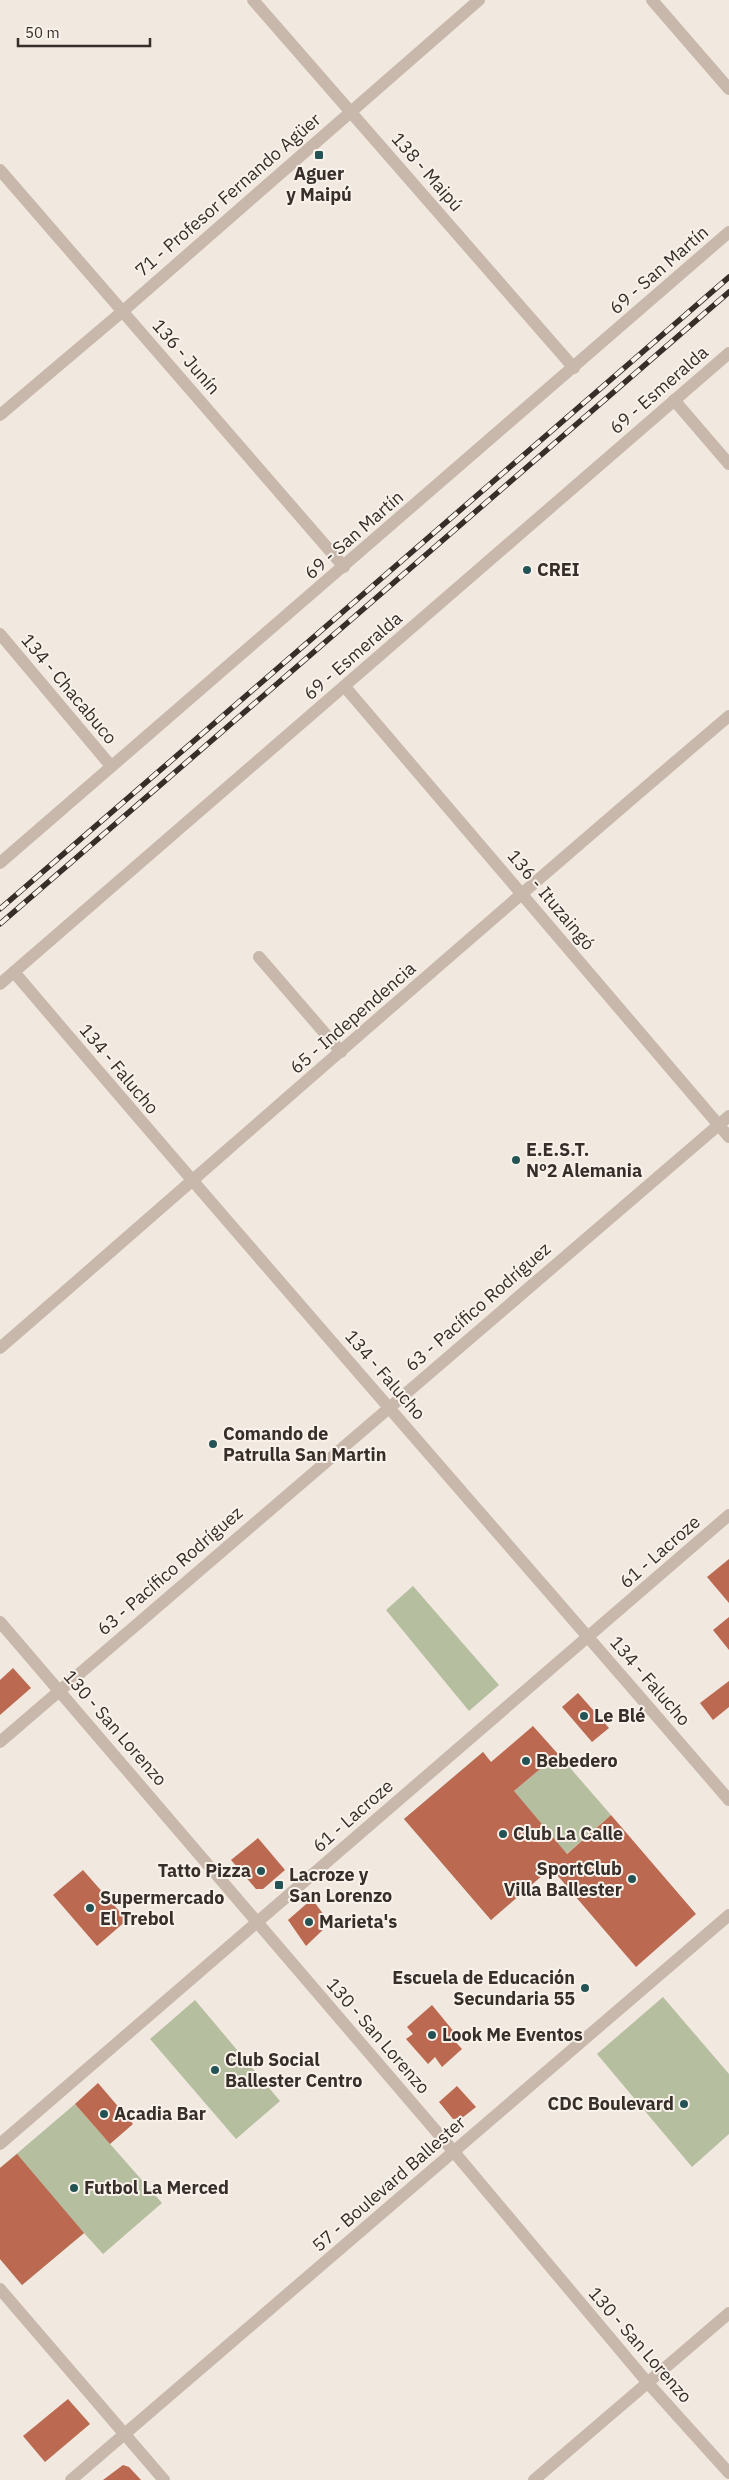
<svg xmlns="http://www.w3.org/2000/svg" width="729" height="2480" font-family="'IBM Plex Sans',sans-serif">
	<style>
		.green { fill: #b5bfa0 }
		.building { fill: #bc6951 }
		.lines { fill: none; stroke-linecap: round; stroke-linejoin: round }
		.minor { stroke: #c8b8ac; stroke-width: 12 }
		.rail-casing { stroke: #372e2a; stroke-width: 5.5 }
		.rail { stroke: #f9f2eb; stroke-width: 4; stroke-dasharray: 11; stroke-linecap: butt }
		.poi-dot { fill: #235355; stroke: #f9f2eb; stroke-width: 2 }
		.labels { text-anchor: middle; stroke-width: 4; stroke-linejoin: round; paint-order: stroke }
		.street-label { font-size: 18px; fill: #372e2a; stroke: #f9f2eb }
		.poi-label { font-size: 18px; font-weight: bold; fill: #372e2a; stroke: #f9f2eb; text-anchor: start }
	</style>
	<rect width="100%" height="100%" fill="#f1e8df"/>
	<g class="green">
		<polygon points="413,1586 499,1685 469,1711 386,1610"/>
		<polygon points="483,1752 514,1791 558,1754 611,1815 491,1920 404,1819"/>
		<polygon points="663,1997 729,2074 729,2134 692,2167 597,2054"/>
		<polygon points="195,2000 280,2101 236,2139 150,2039"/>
		<polygon points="75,2104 162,2203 103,2254 84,2233 22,2285 0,2259 0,2168"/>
	</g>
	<g class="building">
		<polygon points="729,1559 729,1603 707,1577"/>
		<polygon points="729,1617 729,1650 713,1630"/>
		<polygon points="13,1668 31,1688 0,1715 0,1680"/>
		<polygon points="729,1681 729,1707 713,1720 700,1703"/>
		<polygon points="578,1693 609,1728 592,1742 562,1707"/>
		<polygon points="533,1726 558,1754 514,1791 567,1854 611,1815 696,1914 636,1967 551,1868 491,1920 404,1819 483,1752 491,1762"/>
		<polygon points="258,1838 285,1870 263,1889 256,1889 231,1860"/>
		<polygon points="83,1870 127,1920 97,1946 53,1895"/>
		<polygon points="312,1899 330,1923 306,1946 288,1920"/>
		<polygon points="432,2005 455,2033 451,2037 462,2049 442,2067 435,2057 428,2064 406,2039 413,2034 407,2027"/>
		<polygon points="98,2083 133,2124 110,2144 75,2104"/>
		<polygon points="457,2086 476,2107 462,2118 453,2119 439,2102"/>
		<polygon points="17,2154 84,2233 22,2285 0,2259 0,2168"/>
		<polygon points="68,2399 90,2424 45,2462 23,2436"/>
		<polygon points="123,2465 129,2467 141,2480 103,2480"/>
	</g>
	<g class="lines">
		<g class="minor">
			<polyline points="253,0 574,368"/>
			<polyline points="652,0 729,89"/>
			<polyline points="0,170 344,567"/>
			<polyline points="674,400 729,464"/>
			<polyline points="0,415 123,311 479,0"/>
			<polyline points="0,634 111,766"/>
			<polyline points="345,687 729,1137"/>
			<polyline points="0,863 729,232"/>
			<polyline points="259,957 341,1052"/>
			<path d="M14 972C250 1250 491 1524 729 1800"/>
			<polyline points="0,984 729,353"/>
			<path d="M0 1348C243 1137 484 924 729 716"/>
			<polyline points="0,1622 454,2152 647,2382 729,2473"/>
			<polyline points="0,1742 729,1116"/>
			<polyline points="0,2144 729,1515"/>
			<polyline points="0,2289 164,2480"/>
			<polyline points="71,2480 729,1915"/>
			<polyline points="534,2480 729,2313"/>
		</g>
		<g class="rail-casing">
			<g id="rail">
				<polyline points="0,909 729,277"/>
				<polyline points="0,924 729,292"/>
			</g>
		</g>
		<use href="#rail" class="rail"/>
	</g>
	<g class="poi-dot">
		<rect x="314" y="150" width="10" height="10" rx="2.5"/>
		<circle cx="527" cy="570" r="5"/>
		<circle cx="516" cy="1160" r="5"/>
		<circle cx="213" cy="1444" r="5"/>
		<circle cx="584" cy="1716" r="5"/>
		<circle cx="526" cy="1761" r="5"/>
		<circle cx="503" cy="1834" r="5"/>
		<circle cx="261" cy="1871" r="5"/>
		<circle cx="632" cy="1879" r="5"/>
		<rect x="274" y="1880" width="10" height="10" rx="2.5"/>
		<circle cx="90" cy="1908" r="5"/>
		<circle cx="309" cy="1922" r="5"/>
		<circle cx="585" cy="1988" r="5"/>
		<circle cx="432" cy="2035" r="5"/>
		<circle cx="215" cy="2070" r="5"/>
		<circle cx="684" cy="2104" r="5"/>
		<circle cx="104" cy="2114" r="5"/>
		<circle cx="74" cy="2188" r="5"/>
	</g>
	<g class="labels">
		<g class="street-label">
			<text transform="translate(427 172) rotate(49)" y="6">138 - Maipú</text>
			<text transform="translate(228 195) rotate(-41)" y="6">71 - Profesor Fernando Agüer</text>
			<text transform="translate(659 270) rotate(-41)" y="6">69 - San Martín</text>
			<text transform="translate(186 357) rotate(49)" y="6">136 - Junín</text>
			<text transform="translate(659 390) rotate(-41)" y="6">69 - Esmeralda</text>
			<text transform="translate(354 535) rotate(-41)" y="6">69 - San Martín</text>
			<text transform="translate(353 656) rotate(-41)" y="6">69 - Esmeralda</text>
			<text transform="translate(69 689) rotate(50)" y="6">134 - Chacabuco</text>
			<text transform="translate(551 900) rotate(50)" y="6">136 - Ituzaingó</text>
			<text transform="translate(353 1018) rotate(-41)" y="6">65 - Independencia</text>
			<text transform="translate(119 1069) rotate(50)" y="6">134 - Falucho</text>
			<text transform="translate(478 1307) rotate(-41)" y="6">63 - Pacífico Rodríguez</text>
			<text transform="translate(385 1375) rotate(49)" y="6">134 - Falucho</text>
			<text transform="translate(660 1552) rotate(-41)" y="6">61 - Lacroze</text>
			<text transform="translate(170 1571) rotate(-41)" y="6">63 - Pacífico Rodríguez</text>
			<text transform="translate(650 1681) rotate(49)" y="6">134 - Falucho</text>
			<text transform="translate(115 1728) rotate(49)" y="6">130 - San Lorenzo</text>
			<text transform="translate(353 1816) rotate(-41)" y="6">61 - Lacroze</text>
			<text transform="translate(378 2036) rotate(49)" y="6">130 - San Lorenzo</text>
			<text transform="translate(389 2184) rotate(-41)" y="6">57 - Boulevard Ballester</text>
			<text transform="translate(640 2345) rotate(49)" y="6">130 - San Lorenzo</text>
		</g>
		<g class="poi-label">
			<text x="319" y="180" text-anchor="middle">Aguer<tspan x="319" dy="21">y Maipú</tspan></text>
			<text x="537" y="576">CREI</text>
			<text x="526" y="1156">E.E.S.T.<tspan x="526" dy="21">Nº2 Alemania</tspan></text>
			<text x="223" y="1440">Comando de<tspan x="223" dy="21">Patrulla San Martin</tspan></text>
			<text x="594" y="1722">Le Blé</text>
			<text x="536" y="1767">Bebedero</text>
			<text x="513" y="1840">Club La Calle</text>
			<text x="622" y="1875" text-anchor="end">SportClub<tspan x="622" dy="21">Villa Ballester</tspan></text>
			<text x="251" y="1877" text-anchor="end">Tatto Pizza</text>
			<text x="289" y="1881">Lacroze y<tspan x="289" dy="21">San Lorenzo</tspan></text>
			<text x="100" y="1904">Supermercado<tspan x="100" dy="21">El Trebol</tspan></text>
			<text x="319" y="1928">Marieta's</text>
			<text x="575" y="1984" text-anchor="end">Escuela de Educación<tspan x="575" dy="21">Secundaria 55</tspan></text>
			<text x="442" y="2041">Look Me Eventos</text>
			<text x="225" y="2066">Club Social<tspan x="225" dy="21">Ballester Centro</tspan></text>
			<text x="674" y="2110" text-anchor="end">CDC Boulevard</text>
			<text x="114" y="2120">Acadia Bar</text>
			<text x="84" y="2194">Futbol La Merced</text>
		</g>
	</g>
	<path d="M18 38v8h132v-8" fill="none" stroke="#372e2a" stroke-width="2.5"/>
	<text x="25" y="38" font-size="15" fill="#372e2a" stroke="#f9f2eb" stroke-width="4" paint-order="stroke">50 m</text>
</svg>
